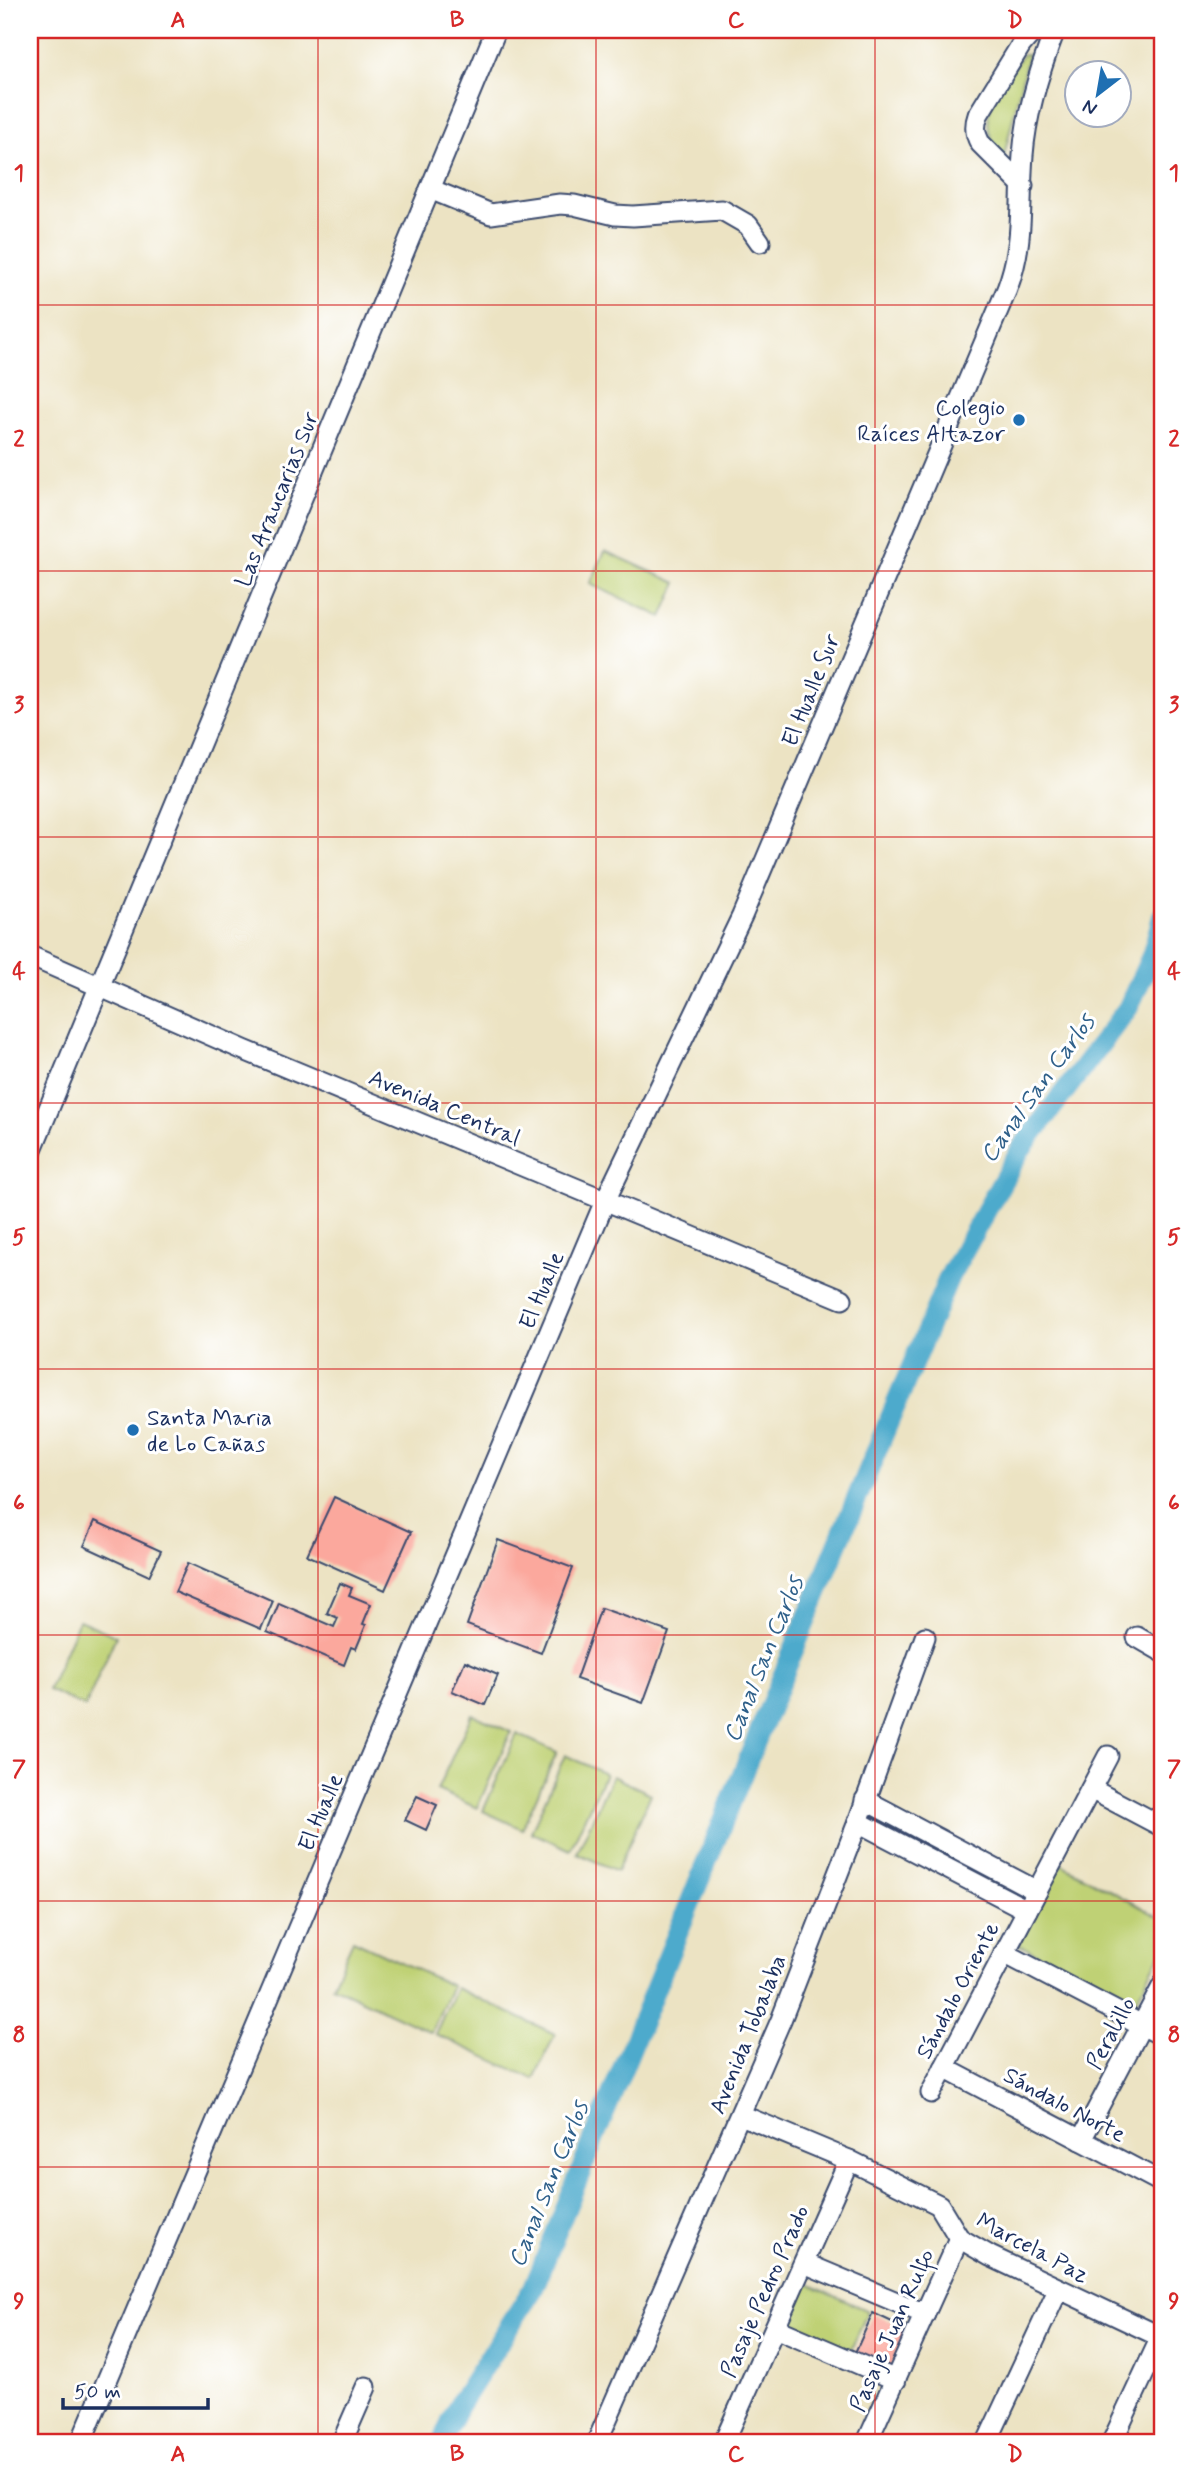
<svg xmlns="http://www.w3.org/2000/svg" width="1193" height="2472" font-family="Mynerve,sans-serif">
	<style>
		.green { fill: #bfd174; stroke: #6d8069; stroke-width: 2 }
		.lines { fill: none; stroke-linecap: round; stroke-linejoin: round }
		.canal { stroke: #4eaacc; stroke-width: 21 }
		.building { fill: #fba89d }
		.minor-casing { stroke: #3a4a6d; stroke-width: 23 }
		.minor { stroke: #fff; stroke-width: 19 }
		.grid { fill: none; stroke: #d62828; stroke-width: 2; stroke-opacity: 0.55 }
		.poi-dot { fill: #1f6fb2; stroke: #fff; stroke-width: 2.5 }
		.labels { text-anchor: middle; stroke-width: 6; stroke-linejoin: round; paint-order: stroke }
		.poi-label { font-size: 23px; fill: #1b2f5e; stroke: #fff; text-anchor: end }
		.street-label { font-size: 23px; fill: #1b2f5e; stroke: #fff }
		.water-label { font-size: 24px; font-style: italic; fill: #2f608a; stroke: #fff }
		.neatline { fill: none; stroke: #d62828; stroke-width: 2.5 }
		.grid-label { font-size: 23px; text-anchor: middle; font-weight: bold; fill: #d62828 }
	</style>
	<rect width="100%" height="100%" fill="#fff"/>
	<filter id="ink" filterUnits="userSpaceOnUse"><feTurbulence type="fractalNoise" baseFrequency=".0143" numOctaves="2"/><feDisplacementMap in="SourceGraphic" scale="14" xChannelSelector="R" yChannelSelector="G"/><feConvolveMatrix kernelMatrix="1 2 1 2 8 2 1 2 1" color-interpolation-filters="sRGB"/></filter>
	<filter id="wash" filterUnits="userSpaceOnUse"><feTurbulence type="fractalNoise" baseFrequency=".00686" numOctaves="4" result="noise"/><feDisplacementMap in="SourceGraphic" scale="28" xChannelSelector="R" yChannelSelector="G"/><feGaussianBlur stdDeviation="1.57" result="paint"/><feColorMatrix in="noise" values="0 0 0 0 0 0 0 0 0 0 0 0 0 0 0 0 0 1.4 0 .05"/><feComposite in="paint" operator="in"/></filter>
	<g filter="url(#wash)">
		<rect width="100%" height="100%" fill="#ece3c3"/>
		<g class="green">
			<path d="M1023 54H1028L1004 156C968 119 1001 88 1023 54Z"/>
			<polygon points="605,551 677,583 662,617 590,584"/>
			<polygon points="79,1620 116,1636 85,1707 48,1690"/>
			<polygon points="472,1714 511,1732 477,1808 437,1790"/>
			<polygon points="517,1734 557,1752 522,1829 483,1811"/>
			<polygon points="565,1755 605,1774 570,1850 531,1832"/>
			<polygon points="612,1776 651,1794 617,1871 577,1853"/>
			<polygon points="1061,1864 1163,1919 1163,1949 1133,2006 1018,1944"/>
			<polygon points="353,1940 452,1986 431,2032 332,1986"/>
			<polygon points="456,1988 555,2034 534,2079 435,2034"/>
			<polygon points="806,2283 868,2311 850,2352 787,2324"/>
		</g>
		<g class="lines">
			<polyline class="canal" points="442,2442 458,2406 533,2289 759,1733 949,1277 1020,1150 1128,1008 1152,955 1163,915"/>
		</g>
		<g id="blocks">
			<g class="building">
				<polygon points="334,1497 411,1532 385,1590 307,1555"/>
				<polygon points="95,1521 161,1551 149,1576 84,1546"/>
				<polygon points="498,1540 573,1568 541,1653 467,1625"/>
				<polygon points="188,1563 273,1601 261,1629 175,1592"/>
				<polygon points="340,1583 352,1588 349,1595 371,1604 363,1624 366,1625 356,1649 351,1647 344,1665 267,1632 279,1603 334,1627 338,1618 327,1613"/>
				<polygon points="601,1608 669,1632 643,1703 576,1679"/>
				<polygon points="465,1661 498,1675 485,1705 452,1691"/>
				<polygon points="417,1796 437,1805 426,1830 405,1820"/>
				<polygon points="873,2313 907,2329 888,2373 853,2357"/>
			</g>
		</g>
	</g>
	<g filter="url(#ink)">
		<use href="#blocks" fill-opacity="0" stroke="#3a4a6d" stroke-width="2"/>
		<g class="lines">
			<g class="minor-casing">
				<g id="minor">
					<path d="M1023 186 980 143C975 134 974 126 978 115L1021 45 1034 30"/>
					<polyline points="430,189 491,214 560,204 574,205 615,215 633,216 722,210 748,225 760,242"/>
					<polyline points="30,956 244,1050 842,1299"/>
					<polyline points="30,1154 496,30"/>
					<polyline points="1137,1637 1163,1652"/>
					<polyline points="1091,1789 1163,1827"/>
					<polyline points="865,1800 1037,1891"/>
					<polyline points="858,1822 1027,1910"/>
					<polyline points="1004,1953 1163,2036"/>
					<polyline points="944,2068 1163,2183"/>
					<polyline points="931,2093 1108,1756"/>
					<polyline points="741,2115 849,2160 939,2205 959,2238 990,2256 1163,2338"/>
					<polyline points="1081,2140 1163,1985"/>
					<polyline points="804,2263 925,2314"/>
					<polyline points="775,2328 896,2380"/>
					<path d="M81 2442 605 1201 742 916 1007 289C1025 241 1019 205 1023 155 1026 113 1040 69 1055 30"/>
					<polyline points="342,2442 366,2387"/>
					<polyline points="597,2442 781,2020 858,1822 925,1637"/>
					<polyline points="724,2442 849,2160"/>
					<polyline points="867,2442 959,2238"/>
					<polyline points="987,2442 1058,2290"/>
					<polyline points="1112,2442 1161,2337"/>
				</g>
			</g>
			<use href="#minor" class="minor"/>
		</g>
	</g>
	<path class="grid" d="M318 30V2442M596 30V2442M875 30V2442M30 305H1163M30 571H1163M30 837H1163M30 1103H1163M30 1369H1163M30 1635H1163M30 1901H1163M30 2167H1163"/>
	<g class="poi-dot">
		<circle cx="1019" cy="420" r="7"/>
		<circle cx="133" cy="1430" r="7"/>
	</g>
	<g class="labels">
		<g class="poi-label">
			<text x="1005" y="415">Colegio<tspan x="1005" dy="26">Raíces Altazor</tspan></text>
			<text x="147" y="1425" text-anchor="start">Santa Maria<tspan x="147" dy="26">de Lo Cañas</tspan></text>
		</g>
		<g class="street-label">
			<text transform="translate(276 499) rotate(-68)" y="8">Las Araucarias Sur</text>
			<text transform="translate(810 690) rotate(-68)" y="8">El Hualle Sur</text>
			<text transform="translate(445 1107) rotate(23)" y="8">Avenida Central</text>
			<text transform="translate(541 1290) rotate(-67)" y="8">El Hualle</text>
			<text transform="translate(320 1812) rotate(-67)" y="8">El Hualle</text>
			<text transform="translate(957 1990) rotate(-62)" y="8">Sándalo Oriente</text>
			<text transform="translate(1110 2033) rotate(-62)" y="8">Peralillo</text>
			<text transform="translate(747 2034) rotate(-68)" y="8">Avenida Tobalaba</text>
			<text transform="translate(1065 2104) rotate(28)" y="8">Sándalo Norte</text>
			<text transform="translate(1033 2247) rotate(28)" y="8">Marcela Paz</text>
			<text transform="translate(764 2291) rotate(-66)" y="8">Pasaje Pedro Prado</text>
			<text transform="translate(891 2330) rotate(-66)" y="8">Pasaje Juan Rulfo</text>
		</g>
		<g class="water-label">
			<text transform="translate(1037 1088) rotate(-54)" y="8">Canal San Carlos</text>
			<text transform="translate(763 1659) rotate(-68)" y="8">Canal San Carlos</text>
			<text transform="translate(548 2184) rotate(-68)" y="8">Canal San Carlos</text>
		</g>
	</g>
	<rect width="1193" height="2472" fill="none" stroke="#fff" stroke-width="77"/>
	<g transform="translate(1098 94) rotate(211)"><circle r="33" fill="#ffffff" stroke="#a4acbf" stroke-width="2"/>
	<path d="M0-5L12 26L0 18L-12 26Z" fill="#1f6fb2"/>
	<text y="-10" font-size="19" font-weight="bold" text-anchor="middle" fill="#1b2f5e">N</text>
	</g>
	<path d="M63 2398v10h145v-10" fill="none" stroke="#1b2f5e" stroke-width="3.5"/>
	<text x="74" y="2398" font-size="21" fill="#1b2f5e" stroke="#ffffff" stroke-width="5" paint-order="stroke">50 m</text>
	<rect x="38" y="38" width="1116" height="2396" class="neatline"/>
	<g class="grid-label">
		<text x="178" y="27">A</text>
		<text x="457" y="27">B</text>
		<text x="736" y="27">C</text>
		<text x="1015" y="27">D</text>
		<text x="19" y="180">1</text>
		<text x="1174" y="180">1</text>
		<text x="19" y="446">2</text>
		<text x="1174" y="446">2</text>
		<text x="19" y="712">3</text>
		<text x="1174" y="712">3</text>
		<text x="19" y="978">4</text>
		<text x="1174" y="978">4</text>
		<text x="19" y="1244">5</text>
		<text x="1174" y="1244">5</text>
		<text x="19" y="1510">6</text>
		<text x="1174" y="1510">6</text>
		<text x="19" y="1776">7</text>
		<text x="1174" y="1776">7</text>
		<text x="19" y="2042">8</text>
		<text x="1174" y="2042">8</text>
		<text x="19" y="2308">9</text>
		<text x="1174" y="2308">9</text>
		<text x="178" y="2461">A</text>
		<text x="457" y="2461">B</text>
		<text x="736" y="2461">C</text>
		<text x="1015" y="2461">D</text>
	</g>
</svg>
